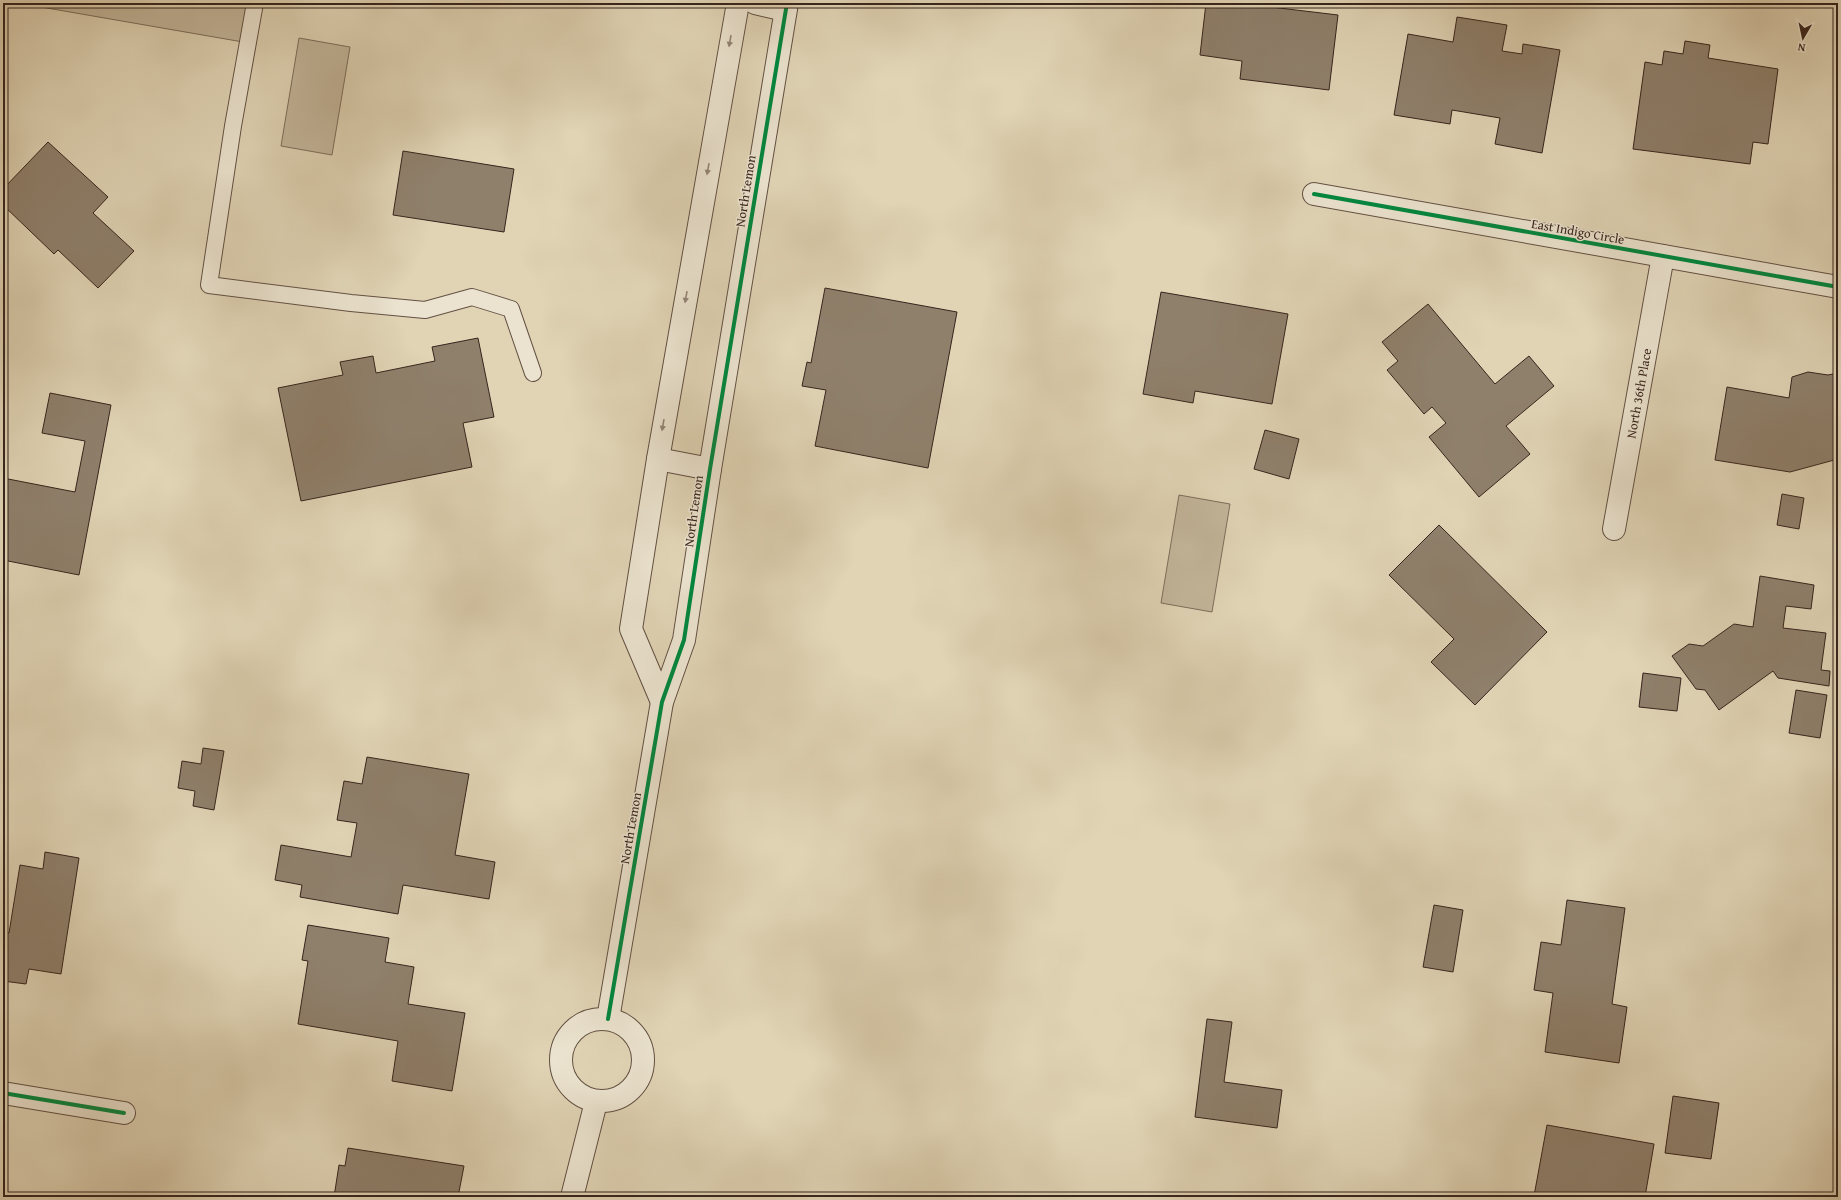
<svg xmlns="http://www.w3.org/2000/svg" width="1841" height="1200" font-family="'Gentium Book Plus',serif">
	<style>
		.green { fill: #c3b69b; stroke: #7e6d5c }
		.building { fill: #8f806c; stroke: #38241d }
		.lines { fill: none; stroke-linecap: round; stroke-linejoin: round }
		.lane-casing { stroke: #625043; stroke-width: 18 }
		.street-casing { stroke: #625043; stroke-width: 24 }
		.lane { stroke: #ebe3cf; stroke-width: 16 }
		.street { stroke: #ebe3cf; stroke-width: 22 }
		.cycleway-casing { stroke: #ebe3cf; stroke-width: 6 }
		.cycleway { stroke: #00873e; stroke-width: 4 }
		.oneway { fill: #928476 }
		.labels { text-anchor: middle; stroke-width: 3; stroke-linejoin: round; paint-order: stroke }
		.street-label { font-size: 13px; fill: #38241d; stroke: #ebe3cf }
	</style>
	<rect width="100%" height="100%" fill="#e0d4b5"/>
	<filter id="stains"><feTurbulence type="fractalNoise" baseFrequency=".005" numOctaves="4"/><feColorMatrix values="0 0 0 0 .2 0 0 0 0 .09 0 0 0 0 .02 0 0 0 .5 -.17"/></filter>
	<radialGradient id="worn" r=".72"><stop offset=".6" stop-color="#630" stop-opacity="0"/><stop offset="1" stop-color="#630" stop-opacity=".3"/></radialGradient>
	<g class="green">
		<polygon points="18,3 249,3 243,42"/>
		<polygon points="299,38 350,47 332,155 281,146"/>
		<polygon points="1179,495 1230,504 1212,612 1161,603"/>
	</g>
	<g class="building">
		<polygon points="1206,3 1254,3 1254,5 1338,15 1329,90 1240,79 1242,61 1200,55"/>
		<polygon points="1457,17 1507,25 1502,51 1522,54 1523,44 1560,50 1542,153 1495,144 1500,118 1452,110 1450,124 1394,115 1408,34 1453,42"/>
		<polygon points="1685,41 1710,45 1708,58 1778,69 1768,144 1753,142 1750,164 1633,149 1645,62 1662,65 1664,51 1683,54"/>
		<polygon points="48,142 108,197 93,213 134,251 98,288 58,250 54,254 3,205 3,189"/>
		<polygon points="403,151 514,169 504,232 393,215"/>
		<polygon points="825,288 957,312 928,468 815,446 826,390 802,386 807,362 811,363"/>
		<polygon points="1161,292 1288,314 1272,404 1195,391 1193,403 1143,394"/>
		<polygon points="1428,304 1495,384 1529,356 1554,386 1506,426 1530,454 1479,497 1429,437 1446,423 1432,407 1424,414 1387,370 1398,361 1382,342"/>
		<polygon points="478,338 494,417 463,423 472,467 301,501 278,388 343,375 340,362 373,356 376,373 435,361 432,347"/>
		<polygon points="1808,372 1828,375 1838,373 1838,459 1790,472 1715,460 1727,387 1789,398 1792,377"/>
		<polygon points="50,393 111,405 79,575 3,560 3,478 75,492 85,441 42,433"/>
		<polygon points="1265,430 1299,439 1289,479 1254,469"/>
		<polygon points="1782,494 1804,498 1799,529 1777,525"/>
		<polygon points="1439,525 1547,632 1475,705 1431,662 1454,639 1389,575"/>
		<polygon points="1760,576 1814,585 1811,609 1786,606 1783,628 1826,633 1821,670 1830,671 1829,686 1778,678 1773,671 1719,710 1705,690 1696,689 1672,656 1689,644 1703,646 1734,624 1753,627"/>
		<polygon points="1643,673 1681,678 1677,711 1639,707"/>
		<polygon points="1796,690 1827,695 1820,738 1789,733"/>
		<polygon points="203,748 224,751 214,810 193,806 195,791 178,788 182,761 201,764"/>
		<polygon points="367,757 469,774 455,855 495,862 489,899 403,885 398,914 300,897 302,885 275,880 281,845 351,857 357,823 337,820 344,781 362,784"/>
		<polygon points="45,852 79,858 61,974 29,969 26,984 3,981 3,932 9,933 20,865 43,869"/>
		<polygon points="1567,900 1625,908 1612,1004 1627,1007 1619,1063 1545,1052 1553,993 1534,990 1541,942 1561,945"/>
		<polygon points="1434,905 1463,910 1453,972 1423,967"/>
		<polygon points="308,925 389,938 385,962 414,967 408,1004 465,1013 452,1091 392,1081 398,1041 298,1024 308,961 302,960"/>
		<polygon points="1207,1019 1232,1022 1224,1082 1282,1090 1277,1128 1195,1117"/>
		<polygon points="1673,1096 1719,1103 1711,1159 1665,1153"/>
		<polygon points="1547,1125 1654,1144 1645,1197 1534,1196"/>
		<polygon points="348,1148 464,1166 458,1197 334,1197 339,1165 345,1166"/>
	</g>
	<g class="lines">
		<g class="lane-casing">
			<polyline id="lane" points="255,3 233,126 209,285 351,303 425,310 472,297 511,309 533,373"/>
		</g>
		<g class="street-casing">
			<g id="street">
				<polyline points="755,3 785,10"/>
				<polyline points="1314,194 1838,287"/>
				<polyline points="658,459 710,469"/>
				<path id="s1" d="M1614 529 1663 256"/>
				<polyline points="662,702 631,629 658,459 738,3"/>
				<polyline points="608,1019 662,702 684,640 710,469 787,3"/>
				<circle cx="602" cy="1060" r="41"/>
				<polyline points="3,1093 124,1113"/>
				<polyline points="572,1197 596,1102"/>
			</g>
		</g>
		<use href="#lane" class="lane"/>
		<use href="#street" class="street"/>
		<g class="cycleway-casing">
			<g id="cycleway">
				<polyline points="1314,194 1838,287"/>
				<polyline points="608,1019 662,702 684,640 710,469 787,3"/>
				<polyline points="3,1093 124,1113"/>
			</g>
		</g>
		<use href="#cycleway" class="cycleway"/>
	</g>
	<defs><path id="oneway-solid" d="M-6-.8H1V-3.2L6.5 0L1 3.2V.8H-6Z"/></defs>
	<g class="oneway">
		<use href="#oneway-solid" transform="translate(730 41) rotate(100)"/>
		<use href="#oneway-solid" transform="translate(708 169) rotate(100)"/>
		<use href="#oneway-solid" transform="translate(686 297) rotate(100)"/>
		<use href="#oneway-solid" transform="translate(663 425) rotate(100)"/>
	</g>
	<g class="labels">
		<g class="street-label">
			<text transform="translate(745 191) rotate(-81)" y="5">North Lemon</text>
			<text transform="translate(1578 231) rotate(10)" y="5">East Indigo Circle</text>
			<text dy="5" stroke="none"><textPath href="#s1" startOffset="138">North 36th Place</textPath></text>
			<text transform="translate(693 511) rotate(-82)" y="5">North Lemon</text>
			<text transform="translate(630 828) rotate(-80)" y="5">North Lemon</text>
		</g>
	</g>
	<rect width="1841" height="1200" fill="none" stroke="#e0d4b5" stroke-width="16"/>
	<rect x="4" y="4" width="1833" height="1192" fill="none" stroke="#38241d" stroke-width="2"/>
	<rect x="8" y="8" width="1825" height="1184" fill="none" stroke="#38241d"/>
	<g transform="translate(1803 38) rotate(189)" stroke="#ebe3cf" stroke-width="3" paint-order="stroke">
	<path d="M0-3L7 15L0 10L-7 15Z" fill="#38241d"/>
	<text y="-6" font-size="11" font-weight="bold" text-anchor="middle" fill="#38241d">N</text>
	</g>
	<rect width="100%" height="100%" filter="url(#stains)"/>
	<rect width="100%" height="100%" fill="url(#worn)"/>
</svg>
